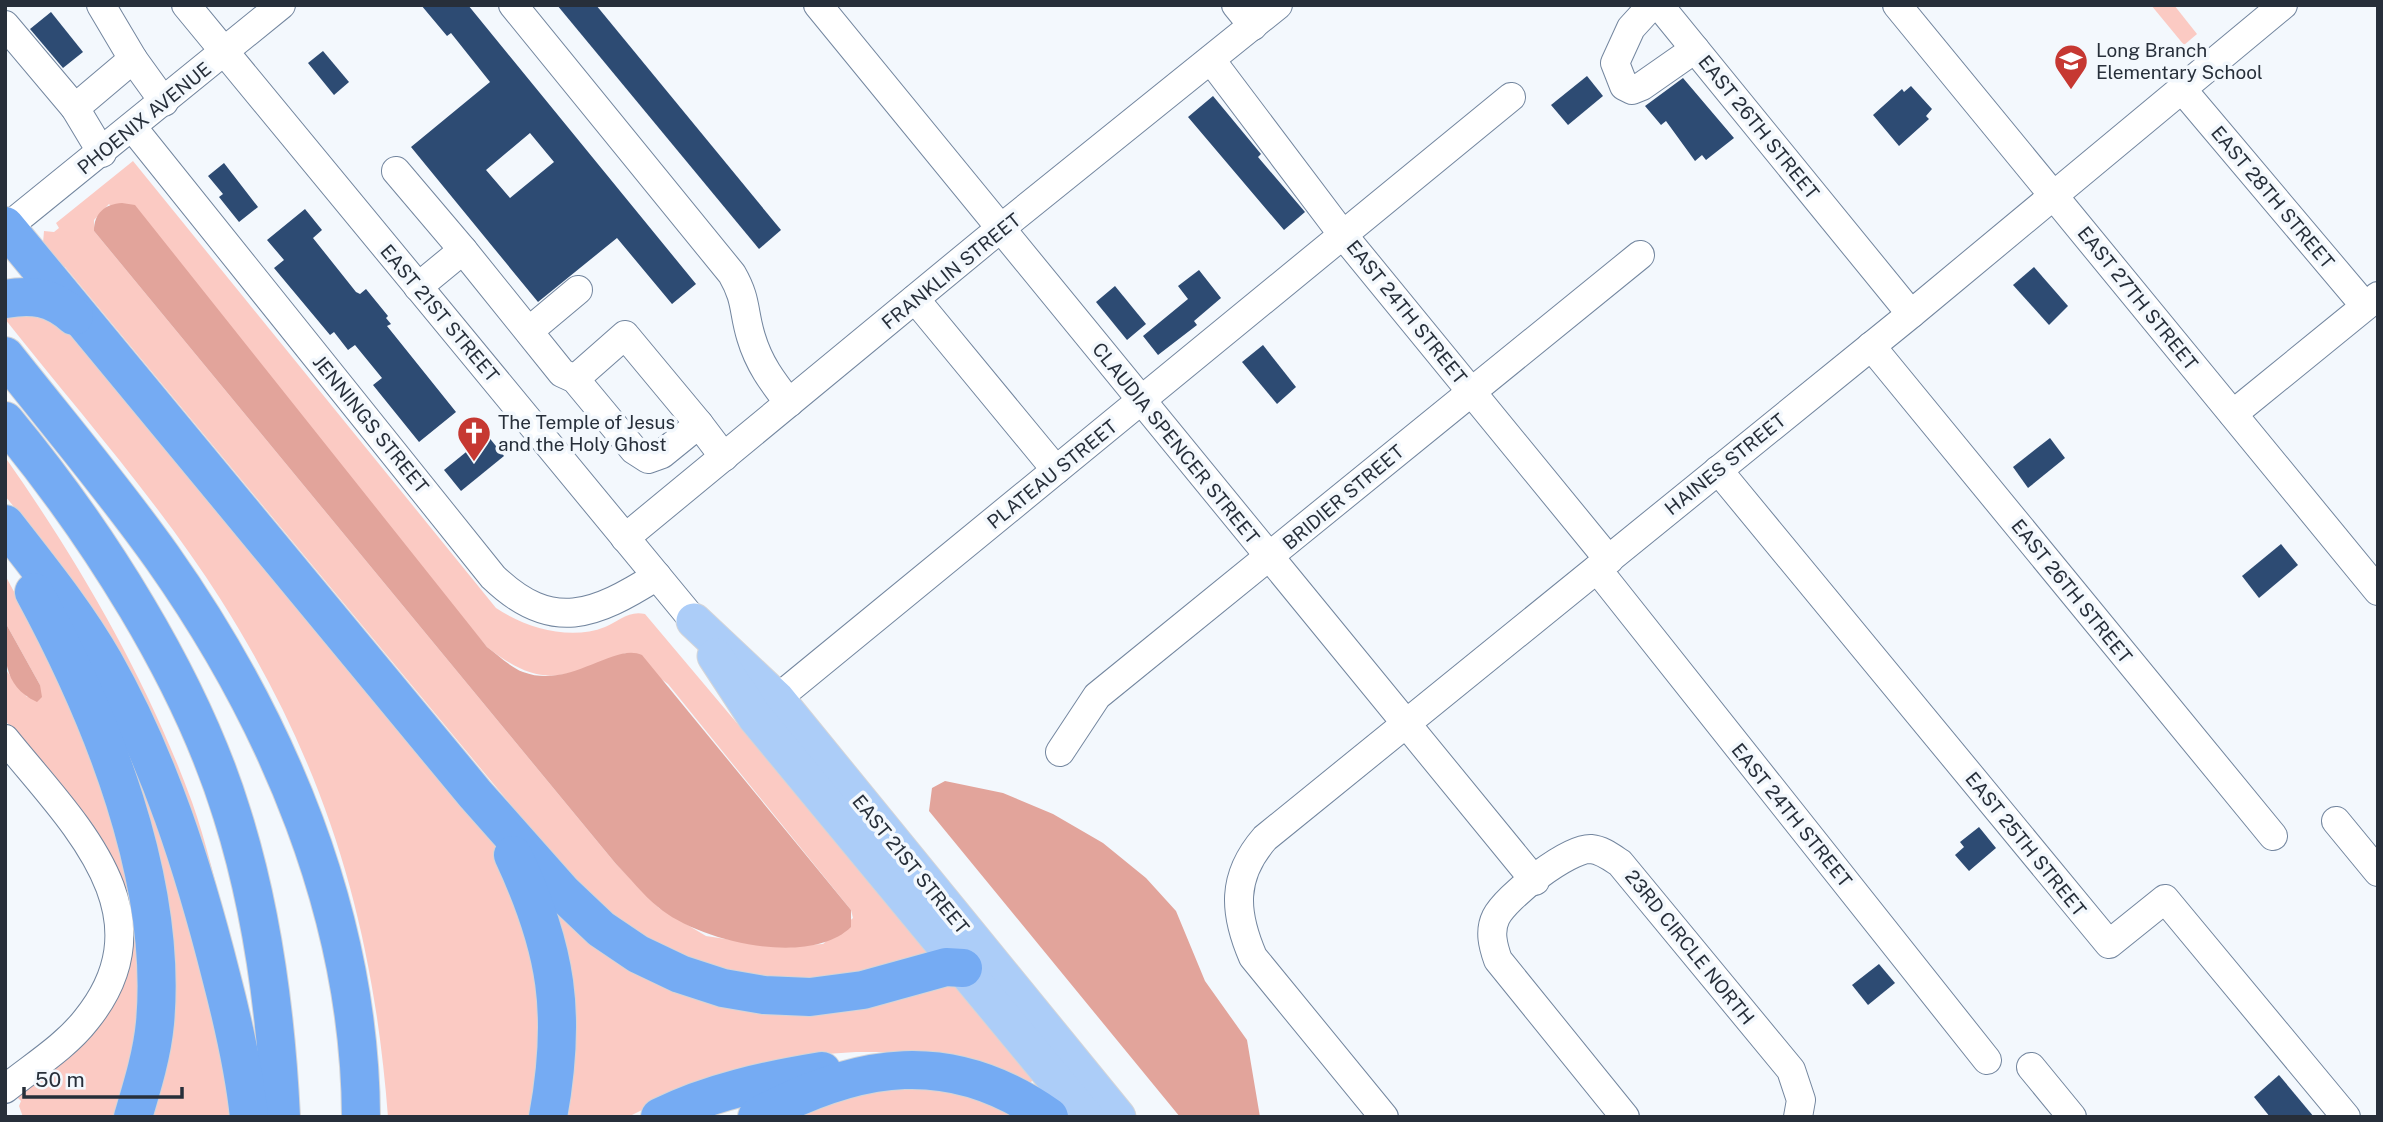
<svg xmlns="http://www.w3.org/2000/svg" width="2383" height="1122" font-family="'Public Sans',sans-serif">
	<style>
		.green { fill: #fbcac3; fill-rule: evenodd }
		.water { fill: #e2a49b }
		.building { fill: #2d4b73; fill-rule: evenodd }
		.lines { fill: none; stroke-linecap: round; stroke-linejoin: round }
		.minor-casing { stroke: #73869f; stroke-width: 30 }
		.major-casing { stroke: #d4d5d8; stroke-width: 37 }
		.highway-casing { stroke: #d4d5d8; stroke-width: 40 }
		.minor { stroke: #fff; stroke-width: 28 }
		.major { stroke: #accdf8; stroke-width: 35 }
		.highway { stroke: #75abf3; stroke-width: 38 }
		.labels { text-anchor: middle; stroke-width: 7; stroke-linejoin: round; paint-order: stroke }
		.poi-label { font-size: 19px; fill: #272f3a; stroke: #f3f8fd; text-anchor: start }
		.street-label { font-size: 19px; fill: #272f3a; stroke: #f3f8fd }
	</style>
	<rect width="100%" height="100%" fill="#f3f8fd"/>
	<g class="green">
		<polygon points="2151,5 2174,5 2197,34 2184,45"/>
		<path d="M133 161 496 608C526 628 570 641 605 627 619 621 629 610 645 614L935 958 848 983 733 979 603 916 65 267 61 271 43 243 44 231 54 232 59 228 56 223ZM109 204 487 647C544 692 564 676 626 653L668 684 851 910 853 918 823 944 778 947 706 936 659 908 616 864 94 231V220Z"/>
		<path d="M20 313 46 317 69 330 502 852 547 974 536 1117H388C373 922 326 766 221 600 158 501 78 411 5 319V316Z"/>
		<path d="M5 457C80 564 147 679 192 802 206 842 216 884 226 925L20 514 5 496Z"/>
		<polygon points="5,575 79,712 122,834 146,1012 124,1117 23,1117 19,1106 21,1101 17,1097 81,1043 129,908 121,878 106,845 5,720 5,669 27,697 40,685 5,622"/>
		<polygon points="102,695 136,764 216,999 230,1117 144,1117 163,1039"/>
		<polygon points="558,900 666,978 954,981 1034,1080 1026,1085 904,1052 856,1052 826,1054 650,1106 628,1117 557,1117 555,921"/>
		<polygon points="899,1086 989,1096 1012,1117 772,1117"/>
	</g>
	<g class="water">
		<path d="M122 203 135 205 487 647C498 655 510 667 523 672 570 690 614 642 642 655L851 910V927C809 968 698 941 658 907 643 895 630 878 616 864L94 231C94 213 105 204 122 203Z"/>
		<path d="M5 622 40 685 42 697 37 702C1 685 5 655 5 622Z"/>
		<polygon points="945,781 1003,793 1053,814 1103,843 1146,878 1176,911 1205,981 1247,1040 1260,1117 1180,1117 929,811 932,788"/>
	</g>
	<g class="building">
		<path d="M421 5H468L696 284 672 304 617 238 538 302 411 147 490 82 451 33 447 36ZM530 133 554 162 510 198 486 170Z"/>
		<polygon points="557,5 596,5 781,230 759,249"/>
		<polygon points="51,12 83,52 63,68 30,29"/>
		<polygon points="323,51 349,82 334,95 308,63"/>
		<polygon points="1587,76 1603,96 1568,125 1551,105"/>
		<polygon points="1683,78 1734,138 1706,160 1702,155 1695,161 1666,121 1661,125 1645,106"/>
		<polygon points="1911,86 1932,109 1926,116 1929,119 1899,146 1873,115 1902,89 1904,92"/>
		<polygon points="1213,96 1261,154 1258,157 1305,212 1284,230 1188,117"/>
		<polygon points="224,163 258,207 239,222 219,197 223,194 208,176"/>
		<polygon points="305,209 322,230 313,238 356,292 360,294 366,289 388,316 386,318 391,324 387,326 456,412 419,442 373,385 382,378 355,345 348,350 334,332 330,335 274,268 284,260 267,240"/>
		<polygon points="2034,267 2068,306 2049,325 2013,285"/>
		<polygon points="1199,270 1221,298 1194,321 1197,325 1158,355 1143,336 1188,299 1178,286"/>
		<polygon points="1115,286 1146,324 1127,340 1096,302"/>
		<polygon points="1263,345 1296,387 1277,404 1242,362"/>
		<polygon points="487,435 504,456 461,491 444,470"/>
		<polygon points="2050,438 2065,458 2028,488 2013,467"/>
		<polygon points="2281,544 2298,565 2259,598 2242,576"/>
		<polygon points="1979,827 1996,848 1969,871 1955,855 1964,847 1960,842"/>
		<polygon points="1879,964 1895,983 1868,1005 1852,985"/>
		<polygon points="2279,1075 2314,1117 2270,1117 2254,1097"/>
	</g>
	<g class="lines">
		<g class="minor-casing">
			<g id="minor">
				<polyline points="186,5 694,621"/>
				<path d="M513 5 732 274C747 300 743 311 751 337 759 364 772 381 789 403"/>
				<polyline points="818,5 1535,881"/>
				<polyline points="1236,5 1253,26"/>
				<polyline points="1652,5 1631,28 1615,63 1624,86 1632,90 1642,86 1695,49"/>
				<polyline points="1659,5 1911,314"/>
				<polyline points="1897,5 2378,591"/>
				<polyline points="5,25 75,108 102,153"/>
				<polyline points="133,59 164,102"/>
				<polyline points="1211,60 1343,235 1609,560"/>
				<polyline points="2181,88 2365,306"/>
				<polyline points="75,108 133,59 101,5"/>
				<path d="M133 128 493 577C552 634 595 615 657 576"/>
				<polyline points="396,171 463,250 418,287"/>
				<polyline points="5,229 281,5"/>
				<polyline points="463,250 562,373 575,379 634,450 648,459 662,454 699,424 724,457"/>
				<polyline points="915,299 1056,470"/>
				<polyline points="529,331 578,290"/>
				<polyline points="1871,346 2273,836"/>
				<polyline points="575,379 625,335 699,424"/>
				<polyline points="2233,414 2378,296"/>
				<polyline points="1718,470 2109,944 2165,899 2346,1117"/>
				<polyline points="625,538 985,241 1278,5"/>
				<polyline points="1597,569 1987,1060"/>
				<polyline points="762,711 1511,97"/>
				<path d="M5 739C70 820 173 913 86 1020 65 1047 32 1067 5 1089"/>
				<polyline points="1060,752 1097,696 1640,255"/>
				<polyline points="2336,821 2378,872"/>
				<polyline points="2031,1067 2072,1117"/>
				<path d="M1384 1117 1253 957C1234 913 1231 877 1265 838L1911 314 2283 5"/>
				<path d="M1625 1117 1498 960C1493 946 1489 931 1496 917 1506 897 1568 848 1591 849 1602 850 1611 857 1620 863L1791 1070 1801 1100 1798 1117"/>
			</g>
		</g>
		<g class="major-casing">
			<g id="major">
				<polyline points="694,621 777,699 1118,1117"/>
				<polyline points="715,656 755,717 1086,1117"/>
			</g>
		</g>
		<g class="highway-casing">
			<g id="highway">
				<polyline points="5,226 475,794 563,893 601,929 638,954 680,974 723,988 764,995 810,997 863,990 946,967 963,968"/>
				<path d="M5 299C33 294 52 297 74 316"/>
				<path d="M5 356C58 423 113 488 162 557 277 720 360 914 361 1117"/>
				<path d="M5 421C96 531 190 677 232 814 263 912 276 1014 281 1117"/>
				<path d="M5 524C40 569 76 613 104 662 159 759 194 869 221 976 233 1022 244 1069 249 1117"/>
				<path d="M34 592C101 716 168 879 155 1023 152 1055 142 1087 133 1117"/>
				<path d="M513 855C557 949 567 1014 548 1117"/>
				<path d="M660 1117C710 1092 767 1080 822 1071"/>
				<path d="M757 1117C858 1062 951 1047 1049 1117"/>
			</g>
		</g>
		<use href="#minor" class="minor"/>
		<use href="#major" class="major"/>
		<use href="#highway" class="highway"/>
	</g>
	<defs>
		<g id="school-pin" transform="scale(1.75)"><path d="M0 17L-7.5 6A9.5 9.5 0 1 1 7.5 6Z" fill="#c63832" stroke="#f3f8fd"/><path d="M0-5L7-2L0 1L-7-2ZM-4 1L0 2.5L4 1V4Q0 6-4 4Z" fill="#fff"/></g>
		<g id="church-pin" transform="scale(1.75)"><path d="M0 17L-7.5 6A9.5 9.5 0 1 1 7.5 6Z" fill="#c63832" stroke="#f3f8fd"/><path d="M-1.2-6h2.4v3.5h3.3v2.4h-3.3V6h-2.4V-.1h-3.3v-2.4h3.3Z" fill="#fff"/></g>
	</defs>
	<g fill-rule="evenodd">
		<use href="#school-pin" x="2071" y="61"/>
		<use href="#church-pin" x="474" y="433"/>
	</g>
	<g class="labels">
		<g class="poi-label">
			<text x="2096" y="57">Long Branch<tspan x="2096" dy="22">Elementary School</tspan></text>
			<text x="498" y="429">The Temple of Jesus<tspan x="498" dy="22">and the Holy Ghost</tspan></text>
		</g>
		<g class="street-label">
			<text transform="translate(144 118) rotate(-39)" y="7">PHOENIX AVENUE</text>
			<text transform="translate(1759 127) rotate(51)" y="7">EAST 26TH STREET</text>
			<text transform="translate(2273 197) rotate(50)" y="7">EAST 28TH STREET</text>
			<text transform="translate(951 271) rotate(-39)" y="7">FRANKLIN STREET</text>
			<text transform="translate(2138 298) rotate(51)" y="7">EAST 27TH STREET</text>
			<text transform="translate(1407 312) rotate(51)" y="7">EAST 24TH STREET</text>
			<text transform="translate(440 313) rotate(50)" y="7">EAST 21ST STREET</text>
			<text transform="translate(371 424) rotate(51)" y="7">JENNINGS STREET</text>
			<text transform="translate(1176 443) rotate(51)" y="7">CLAUDIA SPENCER STREET</text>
			<text transform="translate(1725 464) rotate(-39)" y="7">HAINES STREET</text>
			<text transform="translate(1052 474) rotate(-39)" y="7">PLATEAU STREET</text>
			<text transform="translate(1343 497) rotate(-40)" y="7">BRIDIER STREET</text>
			<text transform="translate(2072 591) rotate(51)" y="7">EAST 26TH STREET</text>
			<text transform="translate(1792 815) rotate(51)" y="7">EAST 24TH STREET</text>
			<text transform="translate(2026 844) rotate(51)" y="7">EAST 25TH STREET</text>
			<text transform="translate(911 864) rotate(51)" y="7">EAST 21ST STREET</text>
			<text transform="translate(1690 947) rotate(51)" y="7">23RD CIRCLE NORTH</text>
		</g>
	</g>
	<rect width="2383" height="1122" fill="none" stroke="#272f3a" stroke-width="14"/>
	<path d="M24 1087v10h158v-10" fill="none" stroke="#272f3a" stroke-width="3.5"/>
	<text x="35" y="1087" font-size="21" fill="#272f3a" stroke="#f3f8fd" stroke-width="5" paint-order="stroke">50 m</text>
</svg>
